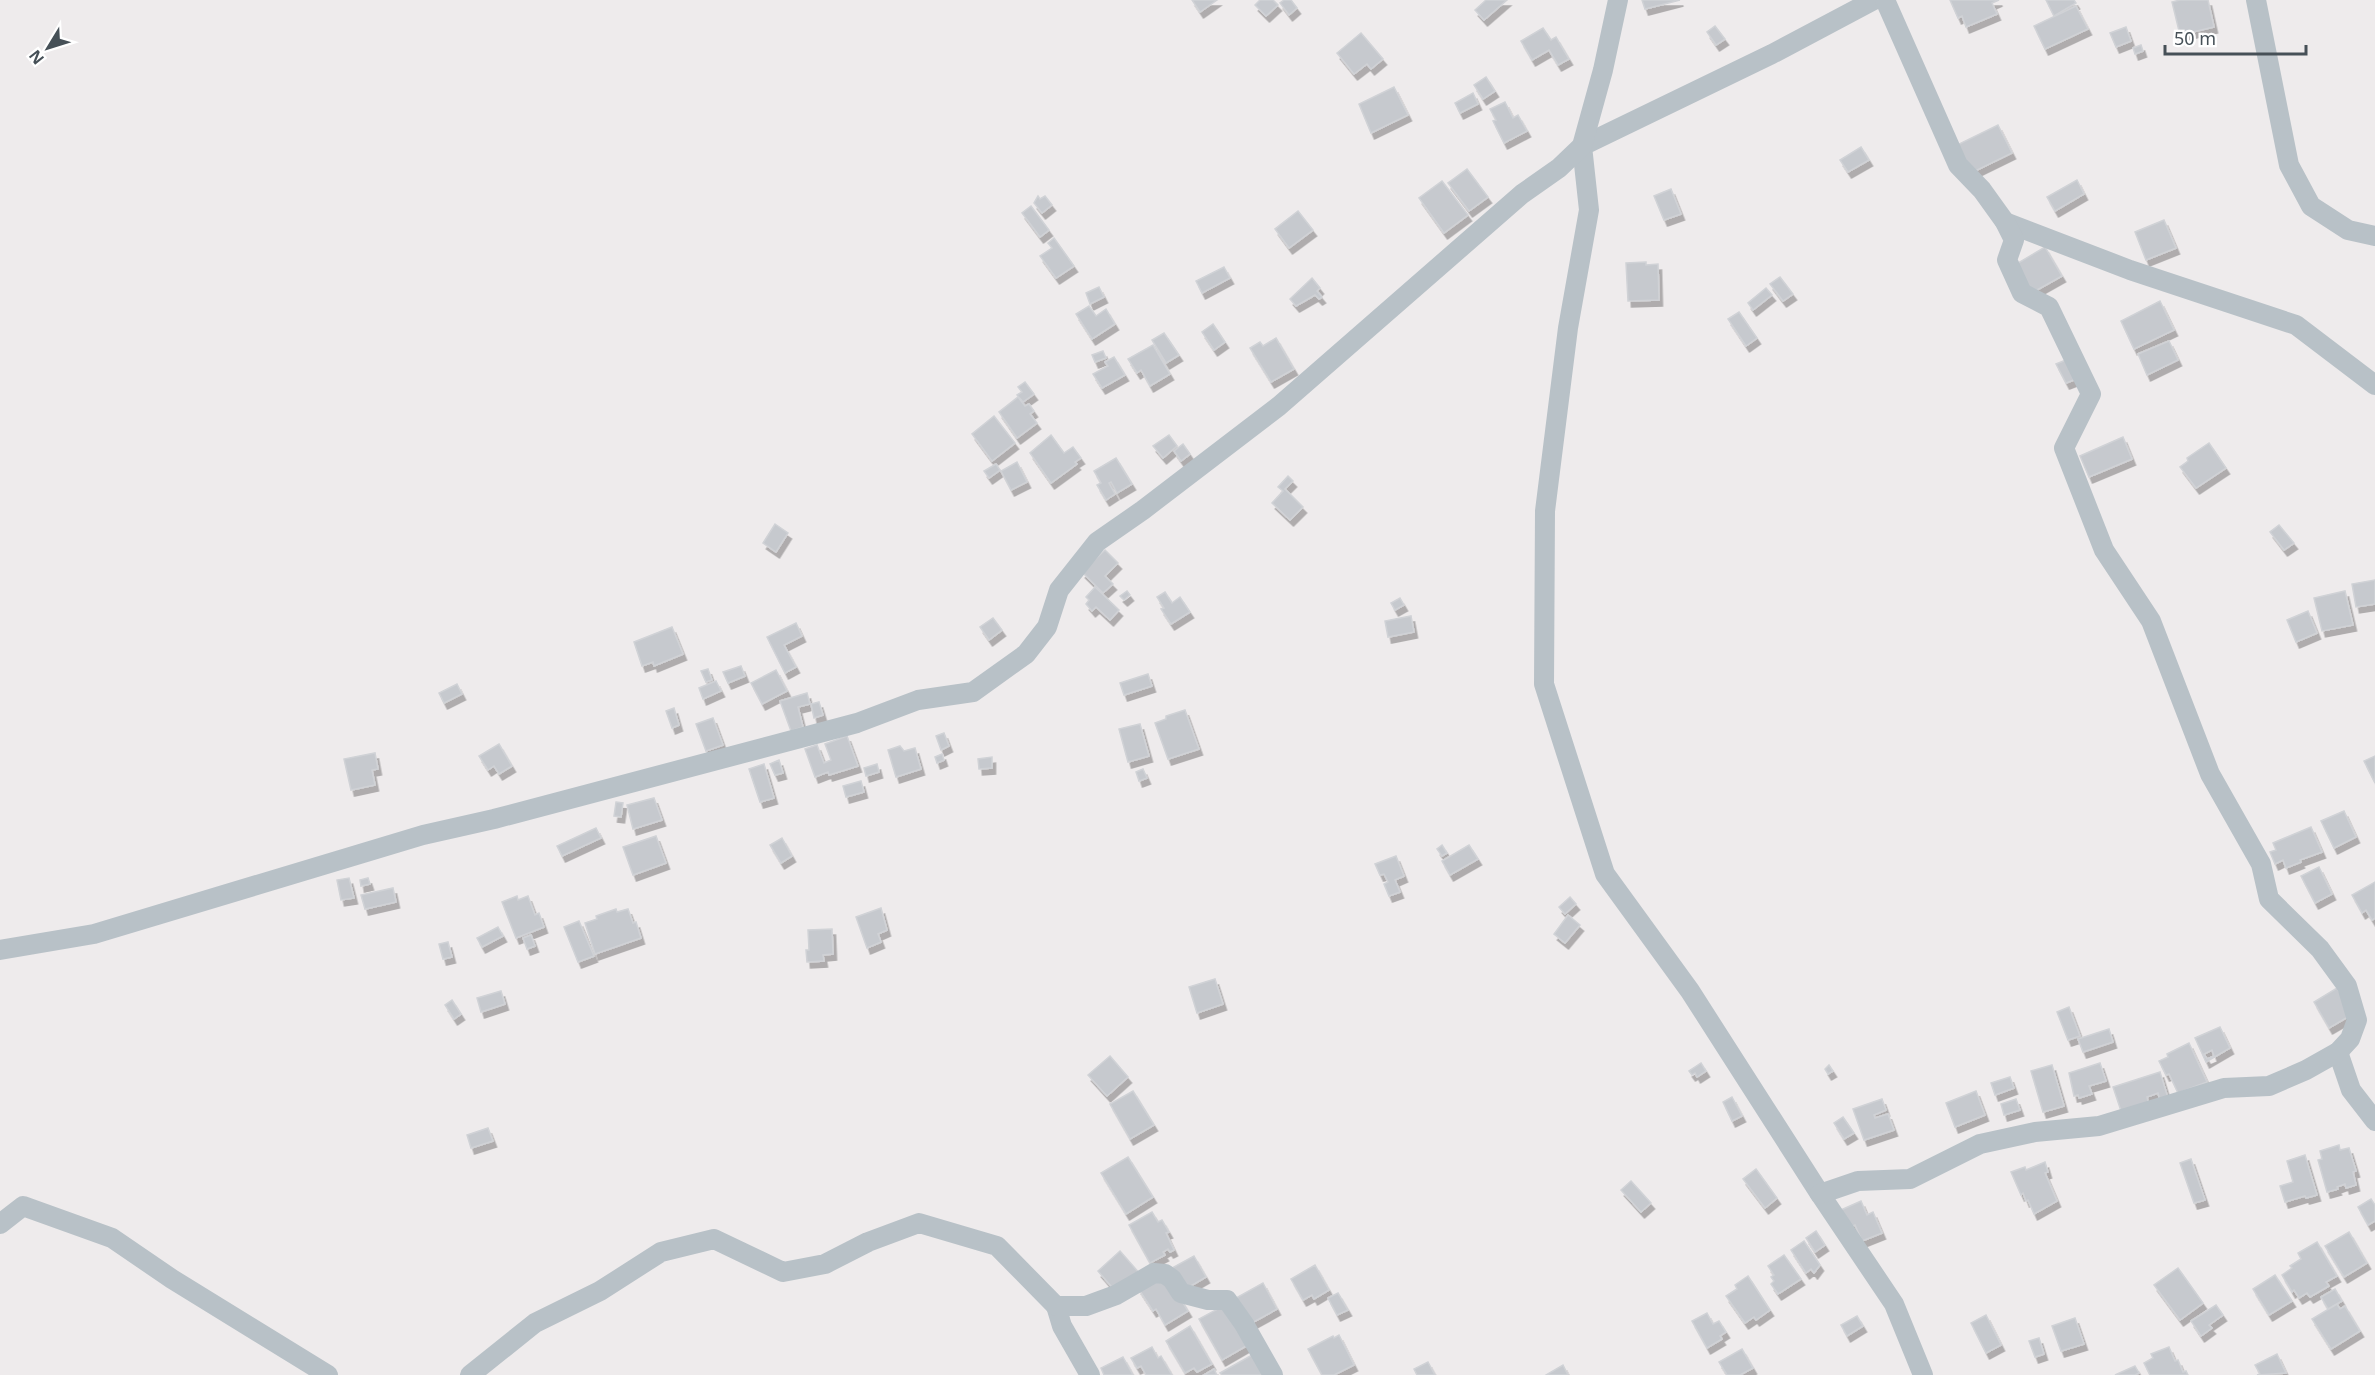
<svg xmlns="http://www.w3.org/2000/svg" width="2375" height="1375" font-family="'Noto Sans',sans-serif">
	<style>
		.building { fill: #c6c9ce; stroke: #d0d2d6; stroke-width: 1.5; fill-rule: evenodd; filter: url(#shadow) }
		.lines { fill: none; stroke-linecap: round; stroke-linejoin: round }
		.street { stroke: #b8c1c7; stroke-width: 20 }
	</style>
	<defs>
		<filter id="shadow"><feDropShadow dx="3.5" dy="6" stdDeviation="0" flood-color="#0004"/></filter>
	</defs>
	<rect width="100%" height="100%" fill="#eeebec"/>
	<g class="building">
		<polygon points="1192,0 1217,0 1200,12"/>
		<polygon points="1260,0 1273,0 1278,5 1266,16 1255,5"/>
		<polygon points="1284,0 1291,0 1297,8 1289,15 1280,3"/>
		<polygon points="1486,0 1507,0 1484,20 1475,10"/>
		<polygon points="1642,0 1680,0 1645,9"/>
		<polygon points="1950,0 1999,0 1992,3 1997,14 1966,27 1962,16 1958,18"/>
		<polygon points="2046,0 2074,0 2076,3 2054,16"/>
		<polygon points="2180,0 2208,0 2214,27 2180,35 2172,2"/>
		<polygon points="2076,6 2088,29 2045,49 2034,26"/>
		<polygon points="1715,26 1725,39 1716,45 1707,32"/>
		<polygon points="2126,27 2131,41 2116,47 2110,33"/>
		<polygon points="1543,28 1551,40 1556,37 1569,59 1558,65 1549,50 1532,60 1521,41"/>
		<polygon points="1361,33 1383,59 1371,69 1367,64 1354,74 1337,53"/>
		<polygon points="2141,45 2143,51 2135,54 2133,48"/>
		<polygon points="1486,77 1495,91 1483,99 1474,85"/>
		<polygon points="1394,87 1408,115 1371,133 1359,104"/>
		<polygon points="1473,93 1478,104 1460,113 1455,103"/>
		<polygon points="1505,102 1513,118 1518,115 1527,131 1504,143 1493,121 1496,120 1490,109"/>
		<polygon points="1998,125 2012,153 1969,174 1955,146"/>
		<polygon points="1861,147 1869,160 1848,172 1840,160"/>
		<polygon points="1467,169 1488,197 1469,211 1448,183"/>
		<polygon points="2077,180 2084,194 2055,211 2047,197"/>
		<polygon points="1442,181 1468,215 1444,233 1419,198"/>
		<polygon points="1671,189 1681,214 1664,220 1654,196"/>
		<polygon points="1038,196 1040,199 1045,196 1052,205 1042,213 1034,203"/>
		<polygon points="1031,206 1049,230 1040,237 1022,213"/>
		<polygon points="1298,211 1313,230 1289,248 1275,229"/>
		<polygon points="2164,220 2176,248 2146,260 2135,232"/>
		<polygon points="1054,238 1074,266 1056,278 1040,256 1052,248 1048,243"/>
		<polygon points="2045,247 2062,276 2030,294 2013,266"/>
		<polygon points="1646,262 1646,265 1658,264 1659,300 1628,301 1626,263"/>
		<polygon points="1224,267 1230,278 1202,293 1196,281"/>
		<polygon points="1780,277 1793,294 1783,301 1770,284"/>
		<polygon points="1312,278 1320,288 1317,291 1322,297 1319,299 1315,295 1296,306 1290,299"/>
		<polygon points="1099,287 1104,297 1090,304 1086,293"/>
		<polygon points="1766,288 1772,295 1753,310 1748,303"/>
		<polygon points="2160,301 2174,330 2134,349 2121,321"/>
		<polygon points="1089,306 1096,316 1106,309 1115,324 1092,339 1076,314"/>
		<polygon points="1739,312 1757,338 1746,346 1728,319"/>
		<polygon points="1213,324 1225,342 1214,350 1202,332"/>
		<polygon points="1164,333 1179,355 1166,363 1152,340"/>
		<polygon points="1276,338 1294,369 1271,382 1250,348 1260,342 1263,346"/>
		<polygon points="2169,341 2178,360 2147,375 2138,354"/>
		<polygon points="1153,345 1170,374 1150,386 1141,370 1137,373 1128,359"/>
		<polygon points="1103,351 1106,358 1095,362 1092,355"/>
		<polygon points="1114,357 1125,375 1102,388 1093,374 1108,366 1105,362"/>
		<polygon points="2071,358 2079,378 2066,383 2056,364"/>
		<polygon points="1025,382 1034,394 1023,402 1017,395 1022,392 1018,387"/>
		<polygon points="1018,397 1025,406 1029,404 1034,411 1030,414 1037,423 1017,438 999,412"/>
		<polygon points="994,416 1015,443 992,461 972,434"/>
		<polygon points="1051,435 1064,453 1073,447 1081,458 1075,462 1077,464 1051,483 1030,453"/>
		<polygon points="1169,435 1177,446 1163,458 1153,446"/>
		<polygon points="2123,437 2132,459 2089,477 2080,456"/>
		<polygon points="2209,443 2226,468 2196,488 2180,467 2188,461 2187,458"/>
		<polygon points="1183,444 1190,454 1181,461 1174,451"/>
		<polygon points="1116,458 1132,484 1117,493 1111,482 1109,483 1115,494 1106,500 1097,485 1101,483 1094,471"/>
		<polygon points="1017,462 1027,482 1011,490 1001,471"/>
		<polygon points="996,464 1000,470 989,478 984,471"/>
		<polygon points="1288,476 1293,481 1285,489 1303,507 1290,520 1272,503 1283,491 1278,487"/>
		<polygon points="775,524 788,533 776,552 763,543"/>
		<polygon points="2279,525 2294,543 2284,550 2270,532"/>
		<polygon points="1105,550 1118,563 1105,576 1113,584 1103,593 1082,572"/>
		<polygon points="2375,580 2375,604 2356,607 2352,584"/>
		<polygon points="1095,587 1119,610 1110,620 1096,607 1092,611 1086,604 1089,600 1086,597"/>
		<polygon points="1127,591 1130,595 1124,600 1120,596"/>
		<polygon points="2345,591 2353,625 2322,631 2314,598"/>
		<polygon points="1165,592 1172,603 1180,597 1190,612 1171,624 1161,609 1164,608 1157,597"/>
		<polygon points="1400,598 1404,605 1395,610 1391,603"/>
		<polygon points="2308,611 2317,633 2296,642 2287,620"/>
		<polygon points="1411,616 1414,632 1388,637 1385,621"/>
		<polygon points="993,618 1002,630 989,640 980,627"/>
		<polygon points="796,623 802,636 784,645 796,667 785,673 767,637"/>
		<polygon points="672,627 683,654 654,666 653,662 642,666 634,642"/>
		<polygon points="741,666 745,676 728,683 723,672"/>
		<polygon points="708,669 712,680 706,682 701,671"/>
		<polygon points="776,670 787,691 762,704 751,683"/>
		<polygon points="1148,674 1152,686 1124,695 1120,683"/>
		<polygon points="716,681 721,691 703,699 699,688"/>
		<polygon points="457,684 462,694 444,703 439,693"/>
		<polygon points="807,693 810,704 798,707 803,727 791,731 780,701"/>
		<polygon points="819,702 823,715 814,718 811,704"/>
		<polygon points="674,708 679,725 672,728 666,711"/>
		<polygon points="1185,710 1199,749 1168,759 1155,723 1166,719 1166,716"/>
		<polygon points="713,718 723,745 706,751 696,724"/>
		<polygon points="1140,724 1149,756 1128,762 1119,729"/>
		<polygon points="944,733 949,746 941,750 936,736"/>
		<polygon points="847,736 858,766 829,775 828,772 815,777 805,749 817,745 824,763 831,760 825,744"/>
		<polygon points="499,744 512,766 499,774 494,766 488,770 479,756"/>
		<polygon points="900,746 904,751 915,748 921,769 896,777 888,750"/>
		<polygon points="375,753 378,769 372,770 375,785 351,790 344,759"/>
		<polygon points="942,754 944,760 937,763 935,757"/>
		<polygon points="2375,756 2375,783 2364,761"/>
		<polygon points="992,757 992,768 979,769 978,759"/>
		<polygon points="779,760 783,773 775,775 770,764"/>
		<polygon points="764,764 774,798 760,802 749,769"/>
		<polygon points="877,764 879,772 866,776 864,768"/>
		<polygon points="1143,769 1147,778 1139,781 1136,772"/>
		<polygon points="861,781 864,792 846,797 843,786"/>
		<polygon points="654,798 662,820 633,829 627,805"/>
		<polygon points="616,802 623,803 621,817 614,816"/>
		<polygon points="2344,811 2356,837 2334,848 2321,821"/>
		<polygon points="2311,827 2322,852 2300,860 2301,862 2286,868 2283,860 2275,864 2270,852 2276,850 2273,843"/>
		<polygon points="596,828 601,838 562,856 557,846"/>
		<polygon points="656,836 666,863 633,875 623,847"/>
		<polygon points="782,838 792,856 781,863 770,845"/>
		<polygon points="1442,845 1447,853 1442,856 1437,849"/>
		<polygon points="1469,845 1478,859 1450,875 1442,861"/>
		<polygon points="1396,856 1404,876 1395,880 1400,892 1389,896 1384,884 1388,882 1384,874 1380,875 1375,864"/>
		<polygon points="2319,867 2332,894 2315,903 2301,876"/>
		<polygon points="349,878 354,898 341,900 337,880"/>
		<polygon points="368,878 370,884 361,886 360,880"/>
		<polygon points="2375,882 2375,918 2372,920 2366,910 2362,913 2352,895"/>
		<polygon points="393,888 396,902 365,909 361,895"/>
		<polygon points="517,896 518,900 528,896 535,915 539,913 544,927 516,938 502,902"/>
		<polygon points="1570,897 1576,904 1565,914 1559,907"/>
		<polygon points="881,908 887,930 878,934 881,942 867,948 856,917"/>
		<polygon points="616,909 617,912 628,909 633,923 636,922 641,938 595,954 585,923 597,919 596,916"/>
		<polygon points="1568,915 1580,925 1565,943 1554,934"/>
		<polygon points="579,921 594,956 578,962 564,927"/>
		<polygon points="498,927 503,936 482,947 477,938"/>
		<polygon points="832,929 833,954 823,955 824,961 807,962 806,950 809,950 808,930"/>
		<polygon points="531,935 535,946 527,949 523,938"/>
		<polygon points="448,942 452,957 443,959 439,944"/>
		<polygon points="1215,979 1223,1004 1197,1013 1189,987"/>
		<polygon points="2337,988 2353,1014 2329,1028 2314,1002"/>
		<polygon points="501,991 505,1004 481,1012 477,998"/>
		<polygon points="452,1000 461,1014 454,1019 445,1005"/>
		<polygon points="2069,1007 2080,1036 2068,1040 2057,1012"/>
		<path d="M2220 1027 2230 1048 2206 1062 2195 1038ZM2212 1050 2214 1056 2207 1059 2204 1054Z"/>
		<polygon points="2109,1029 2113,1042 2083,1052 2078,1039"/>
		<polygon points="2189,1043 2207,1082 2178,1093 2169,1074 2166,1075 2159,1061 2168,1057 2167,1054"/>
		<polygon points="1110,1056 1128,1077 1107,1096 1088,1075"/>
		<polygon points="1701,1063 1706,1071 1697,1077 1695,1073 1692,1075 1689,1071"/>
		<polygon points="2100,1063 2106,1081 2089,1086 2092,1094 2079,1098 2078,1095 2074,1096 2069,1073"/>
		<polygon points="1829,1065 1833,1071 1828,1074 1825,1069"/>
		<polygon points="2052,1065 2064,1106 2043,1112 2031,1071"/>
		<polygon points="2160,1072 2168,1098 2160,1101 2158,1093 2147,1097 2149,1106 2121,1111 2113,1087"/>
		<polygon points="2010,1077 2014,1088 1995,1095 1991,1083"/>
		<polygon points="1133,1091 1154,1125 1130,1139 1110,1104"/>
		<polygon points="1976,1091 1985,1115 1955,1127 1946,1103"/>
		<polygon points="1732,1097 1742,1116 1732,1121 1723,1102"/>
		<polygon points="1882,1099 1886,1110 1874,1115 1875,1118 1888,1114 1894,1130 1864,1140 1853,1109"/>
		<polygon points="2016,1099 2020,1110 2004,1115 2001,1104"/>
		<polygon points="1843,1117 1854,1133 1844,1139 1834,1123"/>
		<polygon points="488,1128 493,1141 471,1148 467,1135"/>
		<polygon points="2339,1145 2340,1150 2349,1148 2356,1171 2353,1172 2356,1185 2346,1188 2345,1184 2337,1187 2338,1189 2327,1192 2318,1160 2322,1159 2320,1151"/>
		<polygon points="2305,1155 2317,1195 2306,1198 2305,1196 2285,1202 2280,1186 2293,1182 2287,1161"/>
		<polygon points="1128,1157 1153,1197 1126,1214 1101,1173"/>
		<polygon points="2191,1159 2205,1200 2194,1203 2180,1163"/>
		<polygon points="2045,1162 2048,1172 2045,1173 2057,1201 2034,1214 2028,1200 2026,1201 2023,1193 2021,1195 2011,1172 2025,1167 2026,1170"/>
		<polygon points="1756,1169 1777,1198 1765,1208 1743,1179"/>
		<polygon points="1631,1181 1651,1203 1641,1212 1621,1190"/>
		<polygon points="2371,1199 2375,1205 2375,1221 2368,1225 2358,1207"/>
		<polygon points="1861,1201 1867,1215 1873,1212 1882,1233 1862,1241 1855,1225 1849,1228 1841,1210"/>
		<polygon points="1152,1212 1158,1222 1162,1220 1169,1232 1166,1233 1174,1250 1170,1252 1168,1249 1163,1252 1165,1255 1150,1263 1129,1225"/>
		<polygon points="1816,1231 1825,1245 1815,1252 1806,1238"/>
		<polygon points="2349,1232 2367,1263 2344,1277 2325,1246"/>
		<polygon points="1804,1241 1820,1265 1814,1273 1811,1269 1806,1273 1791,1250"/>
		<polygon points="2317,1242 2337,1276 2326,1282 2329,1286 2310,1297 2307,1293 2299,1298 2294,1290 2292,1292 2282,1275 2292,1268 2290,1266 2301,1259 2298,1253"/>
		<polygon points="1120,1251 1141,1275 1117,1293 1098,1271"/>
		<polygon points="1784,1255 1801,1279 1778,1294 1771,1284 1774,1281 1771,1277 1774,1275 1768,1266"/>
		<polygon points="1194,1256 1206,1277 1184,1290 1172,1268"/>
		<polygon points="1315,1265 1329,1290 1314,1299 1312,1295 1303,1300 1291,1279"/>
		<polygon points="2178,1268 2203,1303 2180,1320 2154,1285"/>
		<polygon points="2275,1275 2292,1301 2269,1315 2253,1289"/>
		<polygon points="1164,1276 1171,1283 1188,1311 1165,1325 1156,1309 1153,1311 1138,1288"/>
		<polygon points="1748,1276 1770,1310 1756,1320 1754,1317 1745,1323 1726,1296 1737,1289 1735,1285"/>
		<polygon points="1263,1283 1277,1309 1250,1324 1236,1298"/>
		<polygon points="2335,1289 2342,1301 2328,1309 2321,1297"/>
		<polygon points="1338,1293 1348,1310 1337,1315 1328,1298"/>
		<polygon points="2337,1304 2340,1309 2345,1306 2360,1331 2331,1349 2312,1319"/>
		<polygon points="1225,1305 1248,1345 1222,1360 1199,1319"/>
		<polygon points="2216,1305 2223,1315 2209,1325 2212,1328 2201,1336 2191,1321"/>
		<polygon points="1707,1313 1713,1324 1719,1321 1726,1332 1720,1336 1722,1339 1707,1348 1692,1321"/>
		<polygon points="1986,1315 2001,1345 1986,1353 1971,1323"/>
		<polygon points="1857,1316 1863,1326 1847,1336 1841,1325"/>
		<polygon points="2075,1318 2084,1344 2061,1351 2052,1326"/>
		<polygon points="1190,1326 1212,1364 1197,1372 1194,1368 1185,1373 1166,1341"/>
		<polygon points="1339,1335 1354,1365 1334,1375 1322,1375 1308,1349 1333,1336 1334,1338"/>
		<polygon points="2039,1338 2044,1354 2035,1357 2029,1341"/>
		<polygon points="1152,1347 1158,1358 1161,1356 1172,1375 1146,1375 1141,1366 1137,1368 1131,1358"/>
		<polygon points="2169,1347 2175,1361 2178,1360 2183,1372 2186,1371 2188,1375 2150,1375 2144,1363 2153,1358 2151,1354"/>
		<polygon points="1742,1349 1753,1368 1740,1375 1727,1375 1719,1362"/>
		<polygon points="2277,1354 2286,1373 2257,1375 2260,1374 2255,1365"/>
		<polygon points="1252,1355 1264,1375 1222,1375 1220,1373"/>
		<polygon points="1123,1357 1133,1375 1104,1375 1101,1368"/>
		<polygon points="1428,1362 1435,1375 1417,1375 1414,1369"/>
		<polygon points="1563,1365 1568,1375 1546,1375"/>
		<polygon points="2135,1366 2139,1373 2135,1375 2115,1375"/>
		<polygon points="1214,1369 1217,1375 1204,1375"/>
	</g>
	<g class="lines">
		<g class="street">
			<polyline points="1874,0 1772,54 1582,146 1589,210 1568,328 1545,511 1544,684 1605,874 1690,991 1820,1194 1894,1304 1923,1375"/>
			<polyline points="2256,0 2289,165 2311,206 2348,230 2375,236"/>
			<polyline points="2005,222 2130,270 2296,325 2375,385"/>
			<polyline points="0,950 94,934 423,835 494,819 857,723 918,700 973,692 1026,654 1047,627 1059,590 1097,542 1143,510 1279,406 1522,194 1559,168 1582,146 1603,70 1618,0"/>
			<polyline points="2338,1052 2351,1090 2375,1121"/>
			<polyline points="1820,1194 1858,1181 1910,1179 1980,1144 2035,1132 2099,1126 2224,1088 2269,1086 2306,1070 2338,1052 2350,1039 2357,1020 2347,986 2320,949 2269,899 2261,864 2210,774 2151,621 2104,550 2064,448 2091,394 2049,307 2022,293 2007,260 2014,240 2005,222 1982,190 1958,165 1885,0"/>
			<polyline points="0,1224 23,1206 112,1238 172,1279 328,1375"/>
			<polyline points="1056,1306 1062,1326 1090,1375"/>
			<polyline points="470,1375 535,1323 600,1291 661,1252 714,1239 783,1272 825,1264 868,1242 919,1223 997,1246 1056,1306 1086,1306 1116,1295 1154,1273 1165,1274 1172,1279 1181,1293 1208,1300 1227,1300 1244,1324 1273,1375"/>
		</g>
	</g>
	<g transform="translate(48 48) rotate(232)" stroke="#ffffff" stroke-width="4.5" paint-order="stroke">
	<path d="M0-4.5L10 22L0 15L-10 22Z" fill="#465057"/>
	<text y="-9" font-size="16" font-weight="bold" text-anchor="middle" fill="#465057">N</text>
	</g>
	<path d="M2165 45v9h141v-9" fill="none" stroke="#465057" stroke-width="3"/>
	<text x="2174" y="45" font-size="18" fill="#465057" stroke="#ffffff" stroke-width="4.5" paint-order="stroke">50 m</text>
</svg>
